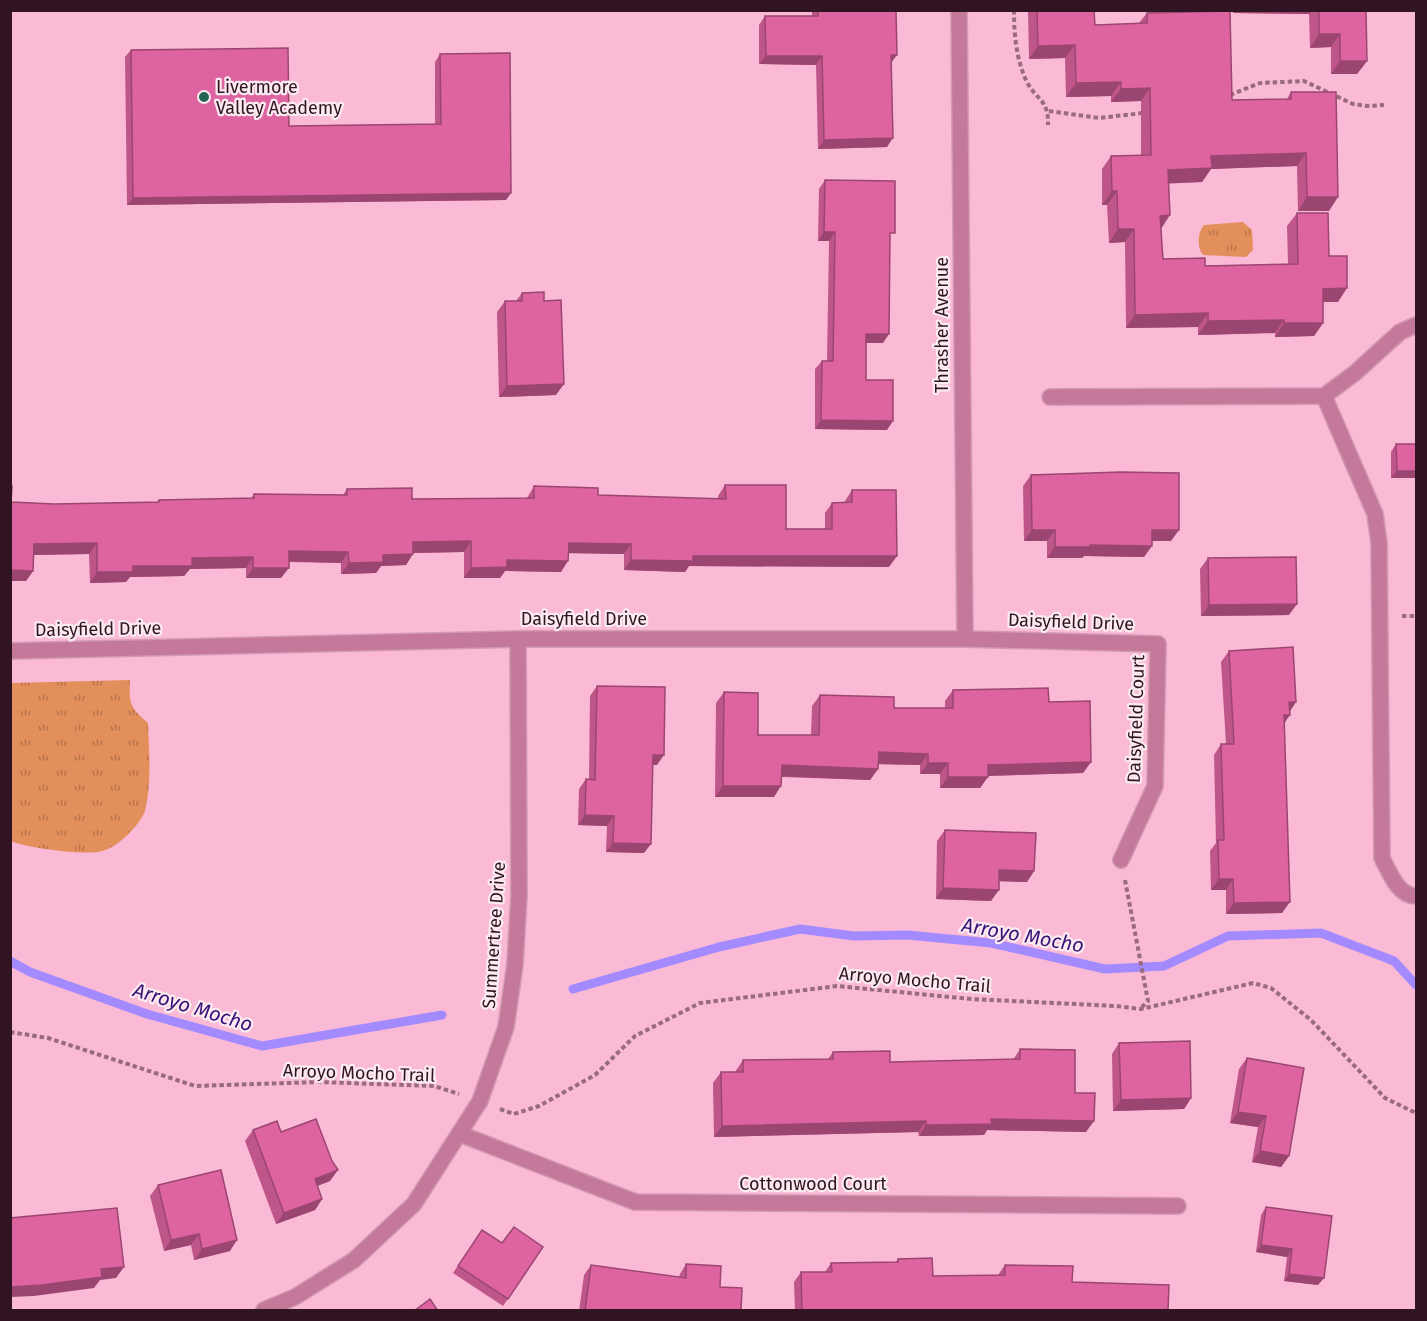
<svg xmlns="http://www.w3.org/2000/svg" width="1427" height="1321" font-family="'Fira Sans',sans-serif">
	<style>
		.grass { fill: url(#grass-tufts) }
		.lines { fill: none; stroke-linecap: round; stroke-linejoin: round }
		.stream { stroke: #a48aff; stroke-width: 9 }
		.minor-casing { stroke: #d299b1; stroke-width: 18 }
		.path { stroke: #9a6a7f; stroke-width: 4; stroke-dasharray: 4.5 3; stroke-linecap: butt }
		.minor { stroke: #c4799b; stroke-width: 15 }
		.wall { fill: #bf568a }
		.shaded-wall { fill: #9b4671 }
		.building { fill: #de64a1; stroke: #9b4671; stroke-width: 1.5 }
		.poi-dot { fill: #256553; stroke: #fbebf1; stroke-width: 2 }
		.labels { text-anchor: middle; stroke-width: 4.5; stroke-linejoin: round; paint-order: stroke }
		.poi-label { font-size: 18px; fill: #311422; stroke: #fbebf1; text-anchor: start }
		.street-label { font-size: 18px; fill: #311422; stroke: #fbebf1 }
		.water-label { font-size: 20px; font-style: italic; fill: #381279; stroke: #fbebf1 }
	</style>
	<defs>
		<pattern id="grass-tufts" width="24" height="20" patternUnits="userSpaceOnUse" patternTransform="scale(1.5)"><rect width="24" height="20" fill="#e38f5b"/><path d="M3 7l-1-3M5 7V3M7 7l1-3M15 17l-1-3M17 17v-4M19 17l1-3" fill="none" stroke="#b9744b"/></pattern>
	</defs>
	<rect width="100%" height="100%" fill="#fabad5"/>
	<g class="grass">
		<path d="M1243 222 1252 230 1253 250 1246 257 1203 255C1197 247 1197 233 1204 225Z"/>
		<path d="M130 680C129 705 130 707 148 723 149 751 152 783 145 811 140 825 117 848 102 851 86 856 26 848 11 841V683Z"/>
	</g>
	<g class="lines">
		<g class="stream">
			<polyline points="10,961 30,972 147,1014 262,1046 442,1015"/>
			<polyline points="573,989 719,947 800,929 854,936 907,935 991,943 1105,969 1164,966 1228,936 1321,933 1394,961 1416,985"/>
		</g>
		<g class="minor-casing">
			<g id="minor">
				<polyline points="959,10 965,639"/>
				<path d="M1324 396 1375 514 1379 543 1382 858C1390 873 1398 896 1416 896"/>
				<polyline points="1050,397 1324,396 1355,373 1400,332 1416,325"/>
				<polyline points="10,651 518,639 965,639 1158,644 1155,786 1121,860"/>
				<polyline points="460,1134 635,1202 1178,1206"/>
				<polyline points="264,1310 295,1297 354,1260 414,1204 480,1101 506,1027 515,964 519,896 518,639"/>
			</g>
		</g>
		<g class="path">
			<path d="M1014 10C1014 34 1016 58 1026 80 1035 100 1049 98 1048 125"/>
			<polyline points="1230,95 1260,83 1304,81 1353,104 1367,106 1384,105"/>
			<polyline points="1049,111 1099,118 1143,113"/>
			<polyline points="1402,616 1416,616"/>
			<polyline points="1125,880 1148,1001 1141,1008"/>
			<polyline points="10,1032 48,1038 195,1086 319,1082 434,1086 459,1094"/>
			<polyline points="500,1109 514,1114 539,1106 595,1075 635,1036 700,1003 837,986 971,999 1116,1006 1141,1009 1253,983 1271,988 1311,1020 1385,1098 1416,1113"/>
		</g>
		<use href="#minor" class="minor"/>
	</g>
	<g class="wall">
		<polygon points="812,10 896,10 892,63 887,147 818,149 816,65 759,64 759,25 765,16 812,16"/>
		<polygon points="1028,10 1094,10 1095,25 1139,23 1147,13 1232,100 1287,99 1291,92 1329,211 1298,211 1297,166 1211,169 1202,182 1169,183 1161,228 1163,259 1205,266 1288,264 1287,226 1297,213 1329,256 1338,302 1323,302 1323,323 1314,336 1275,337 1275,333 1198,335 1198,327 1126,328 1125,242 1109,243 1107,205 1102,205 1102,169 1111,156 1141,155 1141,101 1111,102 1111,96 1066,97 1065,58 1029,59"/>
		<polygon points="1233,10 1366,10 1367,61 1357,74 1331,74 1331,47 1310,48 1309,14 1233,13"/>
		<polygon points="131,50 289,126 435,124 435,62 440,54 506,200 127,205 125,57"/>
		<polygon points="825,180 890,239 883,343 866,343 866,380 887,430 815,429 815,369 822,361 827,361 829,241 818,241 819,189"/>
		<polygon points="522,293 544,301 556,395 499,397 497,312 505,301 516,301"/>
		<polygon points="1396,444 1416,478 1391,478 1391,452"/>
		<polygon points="1031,475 1171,541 1152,541 1144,557 1084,556 1082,558 1047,558 1047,541 1024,541 1023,486"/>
		<polygon points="725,485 786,529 825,529 825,513 832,503 845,503 845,501 852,490 889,567 689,566 685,572 624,570 624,554 568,553 561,572 505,571 500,578 464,578 464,552 413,553 406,565 381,566 376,573 341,574 341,563 289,562 281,578 246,578 246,568 190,569 184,576 130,577 126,582 90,583 89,554 34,555 33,571 26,581 11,502 54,504 157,502 159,500 251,498 254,494 343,495 347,489 412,499 527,498 534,486 598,495 718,499 718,496"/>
		<polygon points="1208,558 1289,615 1201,616 1200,569"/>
		<polygon points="1229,651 1290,711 1285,723 1282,913 1226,914 1226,890 1211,890 1210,851 1216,843 1214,755 1221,744 1226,744 1221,662"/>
		<polygon points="597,686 657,765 653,764 644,853 606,852 607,826 578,825 579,789 586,779 589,779 590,696"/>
		<polygon points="953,690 1049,702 1091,762 1083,773 988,776 980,788 940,788 940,774 920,774 920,765 878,764 878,769 870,780 782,777 774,797 715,797 716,703 724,692 758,735 811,735 812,706 820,695 894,708 945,708 945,701"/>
		<polygon points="945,830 1034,871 1027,882 999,881 991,901 936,899 937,841"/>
		<polygon points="1119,1043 1191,1098 1184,1109 1113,1111 1112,1054"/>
		<polygon points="1020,1049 1075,1093 1086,1132 987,1130 984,1135 919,1136 918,1132 714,1137 713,1083 721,1072 735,1072 743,1060 828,1059 833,1052 890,1062 1013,1060"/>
		<polygon points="1247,1058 1289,1156 1281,1167 1252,1162 1258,1127 1230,1123 1239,1069"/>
		<polygon points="253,1130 281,1132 330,1181 317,1186 322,1199 315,1210 276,1224 245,1141"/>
		<polygon points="158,1185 230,1251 194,1260 191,1245 164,1251 150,1196"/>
		<polygon points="1266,1207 1318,1285 1284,1281 1287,1257 1256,1252 1261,1215"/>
		<polygon points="482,1230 502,1243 543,1247 503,1306 453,1273"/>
		<polygon points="898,1259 933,1276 998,1275 1005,1265 1072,1282 1168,1311 795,1311 794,1282 801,1272 825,1272 831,1263 895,1263"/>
		<polygon points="686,1264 720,1287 741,1311 579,1311 584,1275 591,1265 679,1277 680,1274"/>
	</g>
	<g class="shaded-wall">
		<polygon points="1235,10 1312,10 1309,14 1233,13"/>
		<polygon points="1319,34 1340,34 1331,47 1310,48"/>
		<polygon points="1075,45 1065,58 1029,59 1038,46"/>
		<polygon points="891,55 897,55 891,63"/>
		<polygon points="766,56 822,56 816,65 759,64"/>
		<polygon points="1340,61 1367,61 1357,74 1331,74"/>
		<polygon points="1121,82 1111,96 1066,97 1076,83"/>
		<polygon points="1150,88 1141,101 1111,102 1121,89"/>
		<polygon points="893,138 887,147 818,149 824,140"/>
		<polygon points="1306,153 1297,166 1211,169 1202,182 1159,184 1168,170 1211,156"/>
		<polygon points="1112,191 1117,191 1107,205 1102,205"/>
		<polygon points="511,193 506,200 127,205 133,198"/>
		<polygon points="1307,197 1338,197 1329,211 1298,211"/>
		<polygon points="1170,215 1161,229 1160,216"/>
		<polygon points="1118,229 1134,229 1125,242 1109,243"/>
		<polygon points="824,232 835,232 829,241 818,241"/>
		<polygon points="1347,288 1338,302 1314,302 1323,289"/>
		<polygon points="1208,313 1198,327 1126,328 1135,315"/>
		<polygon points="1284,320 1275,333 1198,335 1208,321"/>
		<polygon points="1284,323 1323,323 1314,336 1275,337"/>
		<polygon points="866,334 889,334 883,343 859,343"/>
		<polygon points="564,384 556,395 499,397 507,386"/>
		<polygon points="821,420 893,421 887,430 815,429"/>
		<polygon points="1397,471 1416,471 1416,478 1391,478"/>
		<polygon points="1032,530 1055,530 1047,541 1024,541"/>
		<polygon points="1152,530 1179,530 1171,541 1144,541"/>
		<polygon points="471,541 464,552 406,553 413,542"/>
		<polygon points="97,543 89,554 27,555 34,544"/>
		<polygon points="569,543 631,544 624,554 561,553"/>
		<polygon points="1090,545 1152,546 1144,557 1084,556 1082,558 1047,558 1055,547"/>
		<polygon points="289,551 348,552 341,563 282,561"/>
		<polygon points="413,554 406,565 381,566 376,573 341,574 349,563 383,555"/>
		<polygon points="693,556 897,556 889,567 689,566 685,572 624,570 631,560"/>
		<polygon points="253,557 246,568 190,569 184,576 130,577 126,582 90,583 97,572 133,566 192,558"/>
		<polygon points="507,560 568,561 561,572 505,571 500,578 464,578 471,568"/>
		<polygon points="253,568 289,568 281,578 246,578"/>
		<polygon points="10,570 33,571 26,581 10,581"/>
		<polygon points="1297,604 1289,615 1201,616 1209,605"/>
		<polygon points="1289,702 1296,702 1289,713"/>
		<polygon points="1284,715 1290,715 1282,726"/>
		<polygon points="879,752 928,754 920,765 871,764"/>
		<polygon points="653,755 664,755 657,765 646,764"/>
		<polygon points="1091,762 1083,773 980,776 988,765"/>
		<polygon points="928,763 948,763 940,774 920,774"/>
		<polygon points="782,765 878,769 870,780 774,776"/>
		<polygon points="948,777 988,777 980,788 940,788"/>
		<polygon points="723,786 781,786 774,797 715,797"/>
		<polygon points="585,815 614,816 607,826 578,825"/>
		<polygon points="613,843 651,844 644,853 606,852"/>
		<polygon points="999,870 1034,871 1027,882 992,881"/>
		<polygon points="1219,879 1233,879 1226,890 1211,890"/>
		<polygon points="943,888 999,890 991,901 936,899"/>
		<polygon points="1290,902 1282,913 1226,914 1234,903"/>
		<polygon points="1191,1098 1184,1109 1113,1111 1121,1100"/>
		<polygon points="1238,1112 1266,1116 1258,1127 1230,1123"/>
		<polygon points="991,1119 1094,1121 1086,1132 987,1130 984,1135 919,1136 926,1125"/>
		<polygon points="926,1121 918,1132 714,1137 722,1126"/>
		<polygon points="1260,1151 1289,1156 1281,1167 1252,1162"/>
		<polygon points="338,1170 330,1181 307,1190 315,1179"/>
		<polygon points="322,1199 315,1210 276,1224 284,1213"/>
		<polygon points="199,1234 191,1245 164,1251 171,1240"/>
		<polygon points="237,1240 230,1251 194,1260 202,1249"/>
		<polygon points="1261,1245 1292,1249 1287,1257 1256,1252"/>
		<polygon points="124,1267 116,1278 100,1280 94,1288 34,1296 10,1297 10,1287 101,1269"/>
		<polygon points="1289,1274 1324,1278 1318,1285 1284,1281"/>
	</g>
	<g class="building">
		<polygon points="818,10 896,10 897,55 891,55 893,138 824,140 822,56 766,56 765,16 818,16"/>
		<polygon points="1037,10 1094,10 1095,25 1147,23 1147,13 1230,11 1232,100 1291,99 1291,92 1336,92 1338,197 1307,197 1306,153 1211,156 1212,168 1168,170 1170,215 1160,216 1163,259 1205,258 1205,266 1298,264 1297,213 1328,213 1329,256 1347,256 1347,288 1323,289 1323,323 1284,323 1284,320 1208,321 1208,313 1135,315 1134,229 1118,229 1117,191 1112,191 1111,156 1151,155 1150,88 1121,89 1121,82 1076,83 1075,45 1038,46"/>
		<polygon points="1319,10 1366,10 1367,61 1340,61 1340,34 1319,34"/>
		<polygon points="288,48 289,126 441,124 440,54 510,53 511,193 133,198 131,50"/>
		<polygon points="825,180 895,181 895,233 890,233 889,334 866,334 866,380 893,380 893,421 821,420 822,361 833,361 835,232 824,232"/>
		<polygon points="544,292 544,301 561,300 564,384 507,386 505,301 522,301 522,293"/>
		<polygon points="1396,444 1416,444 1416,471 1397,471"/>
		<polygon points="1121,472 1179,473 1179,530 1152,530 1152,546 1090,545 1090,547 1055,547 1055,530 1032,530 1031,475"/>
		<polygon points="725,485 786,485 786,529 832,529 832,503 852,502 852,490 896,490 897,556 693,556 693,561 631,560 631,544 569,543 568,561 507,560 507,567 471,568 471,541 413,542 413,554 383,555 383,562 349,563 348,552 289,551 289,568 253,568 253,557 192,558 192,566 133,566 133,572 97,572 97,543 34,544 33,571 10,570 10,486 12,486 11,502 54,504 159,502 159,500 254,498 254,494 347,495 347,489 412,488 412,499 534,498 534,486 598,488 598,495 726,499"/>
		<polygon points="1296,557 1297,604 1209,605 1208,558"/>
		<polygon points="1293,647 1296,702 1289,702 1290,715 1284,715 1290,902 1234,903 1233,879 1219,879 1218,840 1224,840 1221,744 1234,744 1229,651"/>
		<polygon points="597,686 665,687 664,755 653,755 651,844 613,843 614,816 585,815 586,779 595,780"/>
		<polygon points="1048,688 1049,702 1090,701 1091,762 988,765 988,777 948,777 948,763 928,763 928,754 879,752 878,769 782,765 781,786 723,786 724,692 758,693 758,735 819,735 820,695 894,697 894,708 953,708 953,690"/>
		<polygon points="945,830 1036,833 1034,871 999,870 999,890 943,888"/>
		<polygon points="1190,1041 1191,1098 1121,1100 1119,1043"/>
		<polygon points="1020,1049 1075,1050 1075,1093 1095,1093 1094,1121 991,1119 992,1124 926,1125 926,1121 722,1126 721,1072 743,1072 743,1060 833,1059 833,1052 890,1051 890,1062 1020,1059"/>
		<polygon points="1247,1058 1304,1068 1289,1156 1260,1151 1266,1116 1238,1112"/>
		<polygon points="316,1119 332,1161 338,1170 315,1179 322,1199 284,1213 253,1130 277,1121 281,1132"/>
		<polygon points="221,1170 237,1240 202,1249 199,1234 171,1240 158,1185"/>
		<polygon points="1266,1207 1332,1216 1324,1278 1289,1274 1292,1249 1261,1245"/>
		<polygon points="117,1208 124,1267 101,1269 102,1277 42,1285 10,1287 10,1218"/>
		<polygon points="514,1227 543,1247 508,1299 458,1266 482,1230 502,1243"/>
		<polygon points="932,1258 933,1276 1005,1275 1005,1265 1073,1266 1072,1282 1169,1285 1168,1311 802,1311 801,1272 832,1272 831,1263 898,1262 898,1259"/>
		<polygon points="686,1264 721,1266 720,1287 742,1288 741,1311 585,1311 591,1265 686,1278"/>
		<polygon points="430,1299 438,1311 414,1311"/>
	</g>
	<circle class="poi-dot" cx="204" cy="97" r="6"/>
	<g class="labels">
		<g class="poi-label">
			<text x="216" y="93">Livermore<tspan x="216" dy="21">Valley Academy</tspan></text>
		</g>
		<g class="street-label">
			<text transform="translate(942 325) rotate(-90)" y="6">Thrasher Avenue</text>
			<text x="584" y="625">Daisyfield Drive</text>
			<text transform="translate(1071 622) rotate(2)" y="6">Daisyfield Drive</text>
			<text transform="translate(98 629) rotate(-1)" y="6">Daisyfield Drive</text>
			<text transform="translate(1136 719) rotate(-88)" y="6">Daisyfield Court</text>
			<text transform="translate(494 935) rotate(-86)" y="6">Summertree Drive</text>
			<text transform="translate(915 980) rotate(5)" y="6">Arroyo Mocho Trail</text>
			<text transform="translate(359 1073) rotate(2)" y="6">Arroyo Mocho Trail</text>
			<text x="813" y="1190">Cottonwood Court</text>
		</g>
		<g class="water-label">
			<text transform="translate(1023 935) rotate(10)" y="7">Arroyo Mocho</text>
			<text transform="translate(193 1007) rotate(17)" y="7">Arroyo Mocho</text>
		</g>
	</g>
	<rect width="1427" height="1321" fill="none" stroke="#311422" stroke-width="24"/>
</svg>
